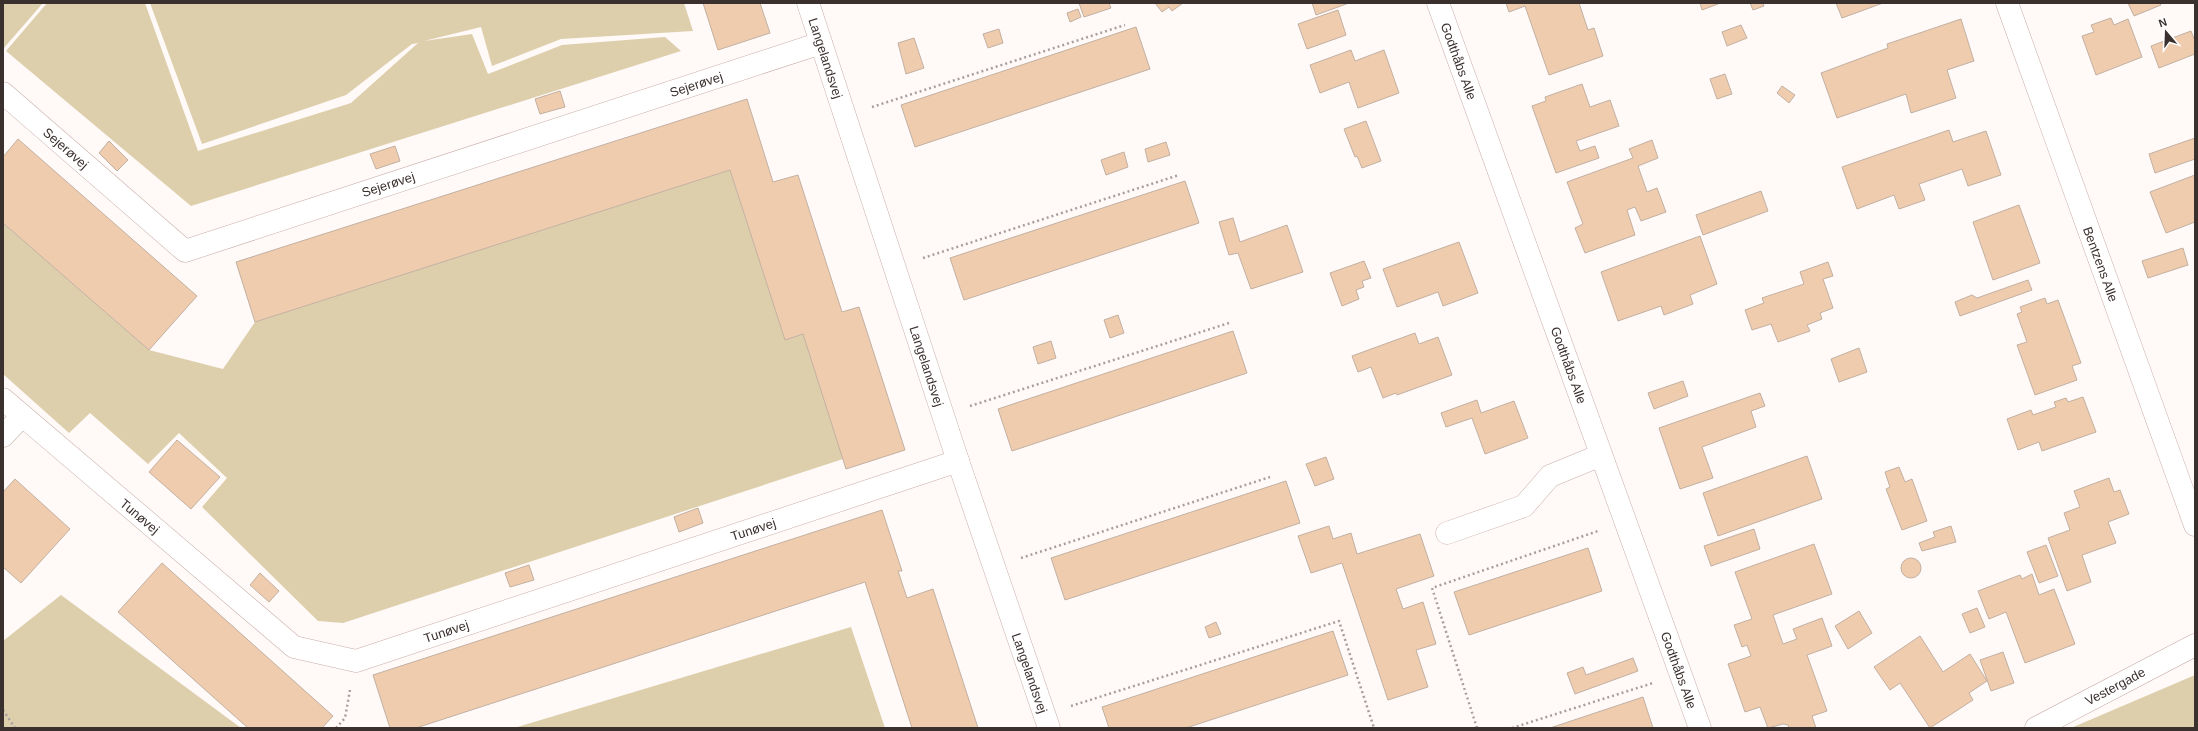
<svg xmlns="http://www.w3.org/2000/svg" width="2198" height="731" font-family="Arial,sans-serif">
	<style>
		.green { fill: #ddcfac }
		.building { fill: #f0ccaf; stroke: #c2b0a1 }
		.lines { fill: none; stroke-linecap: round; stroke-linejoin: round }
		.minor-casing { stroke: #c8afaa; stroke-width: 23 }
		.path { stroke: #a79f9e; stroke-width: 2.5; stroke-dasharray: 2 3; stroke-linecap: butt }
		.minor { stroke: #fff; stroke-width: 22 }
		.labels { text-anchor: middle; stroke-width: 3; stroke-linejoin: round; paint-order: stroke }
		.street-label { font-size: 13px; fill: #3a302e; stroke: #fff }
	</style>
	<rect width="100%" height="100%" fill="#fff9f8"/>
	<g class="green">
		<polygon points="3,3 43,3 3,49"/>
		<polygon points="47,3 145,3 198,151 351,103 418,43 412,44 346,95 202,144 150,3 684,3 693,31 561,39 492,66 481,27 424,41 472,34 488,74 562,45 665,37 681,51 191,206 6,51"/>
		<polygon points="730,170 785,340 803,334 843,459 343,623 318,621 202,507 227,478 179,433 148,464 90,413 69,433 3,374 3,223 149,350 223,369 255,322"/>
		<polygon points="61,595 241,728 3,728 3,641"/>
		<polygon points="851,627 885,728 514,728"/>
		<polygon points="2195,675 2195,728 2071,728"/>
	</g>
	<g class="building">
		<polygon points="703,3 760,3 770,33 718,50"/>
		<polygon points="1079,3 1109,3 1111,8 1084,17"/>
		<polygon points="1155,3 1183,3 1172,11 1169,7 1162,12"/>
		<polygon points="1312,3 1349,3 1316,15"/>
		<polygon points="1506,3 1579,3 1588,30 1594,28 1603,56 1549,75 1525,6 1509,12"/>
		<polygon points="1700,3 1718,3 1718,4 1702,10"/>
		<polygon points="1750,3 1763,3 1764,6 1753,10"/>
		<polygon points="1836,3 1883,3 1842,18"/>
		<polygon points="2128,3 2160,3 2161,5 2134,16"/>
		<polygon points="1078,9 1081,17 1070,22 1067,13"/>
		<polygon points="1338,10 1346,35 1307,49 1298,24"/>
		<polygon points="2111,18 2114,25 2128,19 2142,57 2096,75 2082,36 2094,32 2091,25"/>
		<polygon points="1961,19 1974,61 1947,70 1956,98 1911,113 1906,94 1837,118 1821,73 1888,48 1887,44"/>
		<polygon points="1741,25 1747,38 1727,46 1722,32"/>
		<polygon points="1136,27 1150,69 915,147 901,105"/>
		<polygon points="999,29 1003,43 988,48 983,34"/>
		<polygon points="2191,31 2195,41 2195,54 2159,68 2151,46"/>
		<polygon points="914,38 924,68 906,74 898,43"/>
		<polygon points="1351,50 1355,61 1384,50 1399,93 1358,108 1349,82 1320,93 1310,65"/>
		<polygon points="1725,74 1732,94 1717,99 1710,79"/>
		<polygon points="1582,84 1590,107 1610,100 1619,126 1576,141 1580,151 1595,146 1599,158 1556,173 1532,106 1546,101 1545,97"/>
		<polygon points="1782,86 1795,95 1789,103 1777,93"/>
		<polygon points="560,91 565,107 540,114 535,99"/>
		<polygon points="747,99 773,182 798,175 842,312 859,307 905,450 846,469 803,334 785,340 730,170 255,322 236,262"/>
		<polygon points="1366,121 1381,161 1362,168 1357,156 1355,157 1344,129"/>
		<polygon points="1949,130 1953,142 1986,131 2001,175 1968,186 1962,169 1919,184 1925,200 1899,209 1894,195 1857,209 1842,167"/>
		<polygon points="2195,138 2195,159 2155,173 2149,154"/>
		<polygon points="18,139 197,296 149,350 3,223 3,157"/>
		<polygon points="1652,140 1658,158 1638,166 1647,192 1657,188 1666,212 1641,221 1635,207 1627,210 1635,235 1585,253 1575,228 1583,224 1567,182 1633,158 1629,149"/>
		<polygon points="109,141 128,160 117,171 99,153"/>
		<polygon points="1166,142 1170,155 1148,162 1145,149"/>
		<polygon points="395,146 400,161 376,169 370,154"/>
		<polygon points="1124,152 1128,167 1106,175 1101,160"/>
		<polygon points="2195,175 2195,222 2166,233 2150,192"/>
		<polygon points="1185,181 1199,223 964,300 950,258"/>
		<polygon points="1761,191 1768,211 1703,235 1696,215"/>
		<polygon points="2019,205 2040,263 1993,280 1973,222"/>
		<polygon points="1233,218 1240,242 1287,225 1303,272 1251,289 1238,253 1229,255 1219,222"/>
		<polygon points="1700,236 1717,284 1690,295 1693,304 1664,315 1661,306 1618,321 1601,272"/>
		<polygon points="1459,242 1478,293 1443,306 1438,292 1397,307 1383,269"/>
		<polygon points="2183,248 2188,265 2148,278 2142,261"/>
		<polygon points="1364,261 1371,278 1362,281 1364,287 1356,290 1359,299 1342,306 1330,273"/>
		<polygon points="1828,262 1833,276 1823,279 1833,308 1820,313 1822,319 1807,325 1810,331 1778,342 1771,324 1752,330 1745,310 1764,303 1762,298 1804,284 1800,272"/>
		<polygon points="2028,280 2032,290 1960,316 1955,302 1972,295 1977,298"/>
		<polygon points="2045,298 2047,304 2058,300 2081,363 2072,366 2077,380 2035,395 2017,345 2027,342 2017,314 2022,312 2020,307"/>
		<polygon points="1118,315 1124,333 1110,338 1104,320"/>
		<polygon points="1233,331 1247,373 1012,451 998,409"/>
		<polygon points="1415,333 1419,344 1438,337 1452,375 1397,395 1396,393 1383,398 1371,367 1358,372 1352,356"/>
		<polygon points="1051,341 1056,358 1038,364 1033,347"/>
		<polygon points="1859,348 1867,372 1839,382 1831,359"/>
		<polygon points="1683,381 1688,396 1654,409 1648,393"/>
		<polygon points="1760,393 1765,406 1751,411 1756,427 1702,447 1713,478 1680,489 1659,428"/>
		<polygon points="2083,397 2096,432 2042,451 2039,442 2018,450 2007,419 2031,410 2033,415 2056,407 2054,402 2066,398 2068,402"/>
		<polygon points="1477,400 1481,413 1514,401 1528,438 1485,454 1472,418 1446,427 1441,413"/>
		<polygon points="177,440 220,477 191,509 149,472"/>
		<polygon points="1807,456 1822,499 1718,536 1703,493"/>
		<polygon points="1326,457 1334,479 1315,486 1306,464"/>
		<polygon points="1899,467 1905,482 1912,479 1927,521 1902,530 1886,489 1890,487 1885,472"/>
		<polygon points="2109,478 2114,492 2120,490 2129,514 2108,522 2116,543 2082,555 2091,582 2067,591 2048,538 2070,530 2064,513 2080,507 2074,491"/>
		<polygon points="15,479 70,529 21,583 3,567 3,492"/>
		<polygon points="1286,481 1300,523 1065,600 1051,558"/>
		<polygon points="698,508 703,523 679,532 674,517"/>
		<polygon points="882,510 902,571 898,571 907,598 933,589 978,728 912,728 865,582 416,728 390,728 373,675"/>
		<polygon points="1329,526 1333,539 1351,533 1357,554 1420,534 1434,576 1396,589 1403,609 1423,602 1436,644 1416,650 1428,687 1388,700 1342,563 1311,573 1298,536"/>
		<polygon points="1951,526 1956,542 1922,551 1919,543 1935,537 1933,532"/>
		<polygon points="1754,529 1760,549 1711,566 1704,546"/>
		<polygon points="1814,544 1832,594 1773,615 1783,644 1797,639 1793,629 1822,618 1832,646 1807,655 1827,711 1812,716 1816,728 1789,728 1788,725 1783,724 1768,728 1760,707 1745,712 1728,664 1751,656 1747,645 1742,647 1734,625 1752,619 1735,572"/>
		<polygon points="2046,545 2058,576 2039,583 2027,552"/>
		<polygon points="1588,548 1602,591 1469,635 1454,592"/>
		<circle cx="1911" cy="568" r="10"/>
		<polygon points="162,563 333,716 322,728 248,728 118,612"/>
		<polygon points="529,565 534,580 510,587 505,573"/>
		<polygon points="260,573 279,591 269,602 250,585"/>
		<polygon points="2032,574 2039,595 2054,589 2075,644 2025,663 2006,612 1989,619 1978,591 2020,575 2022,579"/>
		<polygon points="1977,608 1985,627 1970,633 1962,614"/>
		<polygon points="1859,611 1872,633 1848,649 1835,626"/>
		<polygon points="1216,622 1221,634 1209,638 1205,627"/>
		<polygon points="1333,631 1348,675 1186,728 1109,728 1102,707"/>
		<polygon points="1920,636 1943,672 1970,654 1987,681 1969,693 1973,700 1930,728 1900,683 1890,690 1874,667"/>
		<polygon points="2003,652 2014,683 1991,691 1980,660"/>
		<polygon points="1633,658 1638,671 1575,694 1567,673 1583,667 1586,675"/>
		<polygon points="1643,697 1653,728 1550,728"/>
	</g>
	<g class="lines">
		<g class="minor-casing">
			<g id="minor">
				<polyline points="808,3 958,461 1049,728"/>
				<polyline points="1438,3 1700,728"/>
				<polyline points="2007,3 2195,525"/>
				<polyline points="3,93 185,251 821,43"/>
				<polyline points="3,399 294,647 356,661 958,461"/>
				<polyline points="3,436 22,416"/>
				<polyline points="1447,533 1524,506 1550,476 1601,455"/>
				<polyline points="2036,728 2195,645"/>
			</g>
		</g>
		<g class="path">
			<polyline points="872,107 1125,25"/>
			<polyline points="923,258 1179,175"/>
			<polyline points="970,406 1229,323"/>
			<polyline points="1021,558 1270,477"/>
			<polyline points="1071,706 1339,621 1374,728"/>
			<polyline points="3,710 15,728"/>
			<polyline points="336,728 345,718 350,690"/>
			<polyline points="1477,728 1432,588 1598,531"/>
			<polyline points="1512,728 1653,683"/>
		</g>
		<use href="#minor" class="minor"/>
	</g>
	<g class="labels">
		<g class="street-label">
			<text transform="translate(826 58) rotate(72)" y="5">Langelandsvej</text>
			<text transform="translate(1459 61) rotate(70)" y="5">Godthåbs Alle</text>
			<text transform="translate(696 84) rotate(-18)" y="5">Sejerøvej</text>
			<text transform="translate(66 148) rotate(41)" y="5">Sejerøvej</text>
			<text transform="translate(388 184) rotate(-18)" y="5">Sejerøvej</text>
			<text transform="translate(2101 264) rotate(70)" y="5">Bentzens Alle</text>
			<text transform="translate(1569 365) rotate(70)" y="5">Godthåbs Alle</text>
			<text transform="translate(927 366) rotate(72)" y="5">Langelandsvej</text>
			<text transform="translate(140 516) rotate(40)" y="5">Tunøvej</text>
			<text transform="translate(753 529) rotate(-18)" y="5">Tunøvej</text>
			<text transform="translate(446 631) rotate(-18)" y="5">Tunøvej</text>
			<text transform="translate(1679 670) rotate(70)" y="5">Godthåbs Alle</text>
			<text transform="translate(1030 673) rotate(71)" y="5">Langelandsvej</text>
			<text transform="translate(2115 686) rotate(-28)" y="5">Vestergade</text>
		</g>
	</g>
	<rect width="2198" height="731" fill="none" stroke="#3a302e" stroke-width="8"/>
	<g transform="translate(2166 32) rotate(341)" stroke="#ffffff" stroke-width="3" paint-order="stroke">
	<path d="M0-3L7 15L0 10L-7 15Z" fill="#3a302e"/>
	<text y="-6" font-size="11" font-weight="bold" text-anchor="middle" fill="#3a302e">N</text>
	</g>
</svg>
